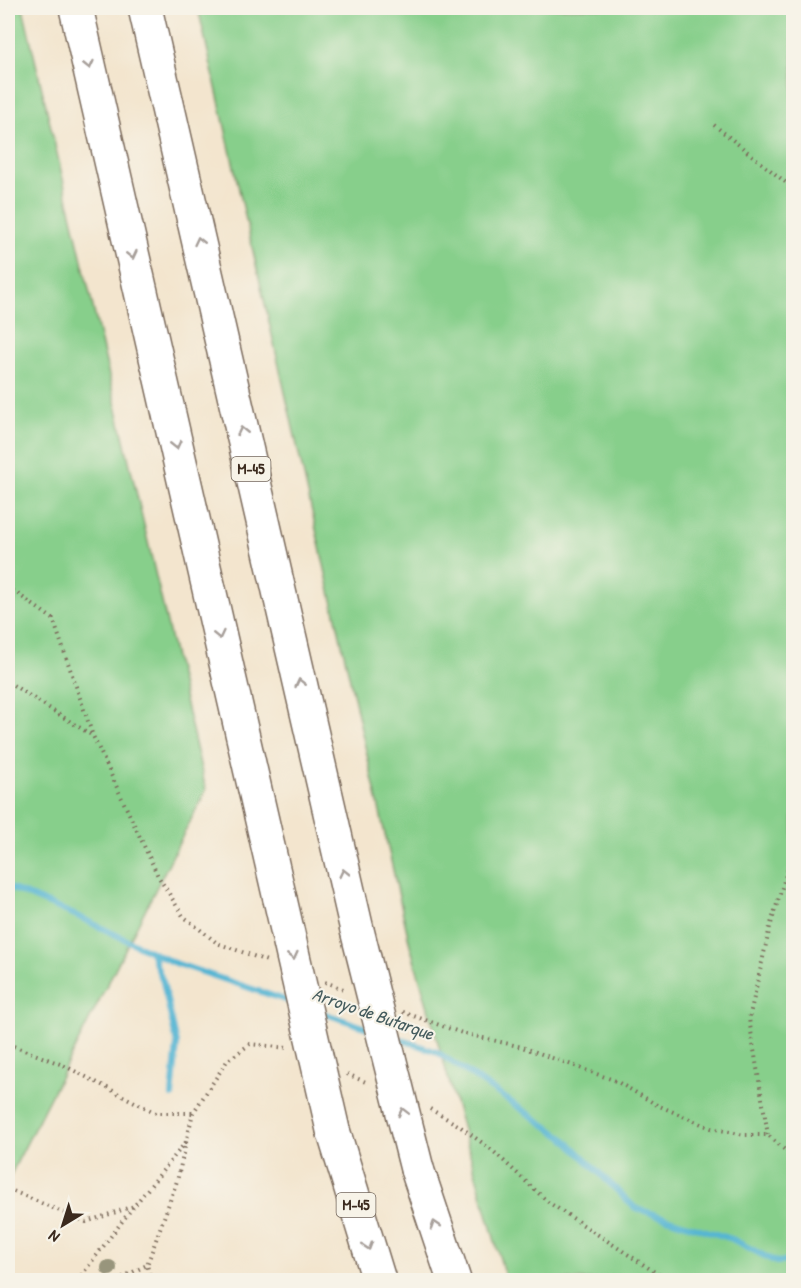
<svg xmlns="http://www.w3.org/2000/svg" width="801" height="1288" font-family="'Patrick Hand',sans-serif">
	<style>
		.green { fill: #87cf8b; stroke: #617c54; stroke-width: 1.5 }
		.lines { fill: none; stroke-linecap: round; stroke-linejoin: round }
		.stream { stroke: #55b5d3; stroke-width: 6 }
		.highway-casing { stroke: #7b6b5c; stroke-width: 36 }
		.path { stroke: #7b6b5c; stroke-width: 4; stroke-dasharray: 1.5 4.5; stroke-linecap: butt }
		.highway { stroke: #fff; stroke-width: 33 }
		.highway-bridge-casing { stroke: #7b6b5c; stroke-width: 36; stroke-linecap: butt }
		.highway-bridge { stroke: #fff; stroke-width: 33 }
		.tree { fill: #98957c }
		.oneway { stroke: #a79f9a }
		.labels { text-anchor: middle; stroke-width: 4.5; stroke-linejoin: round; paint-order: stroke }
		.shield { fill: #f7f3e8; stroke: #73665b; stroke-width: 1.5 }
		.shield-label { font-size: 15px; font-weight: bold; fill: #3b2a1e }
		.water-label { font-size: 18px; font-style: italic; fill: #445b5d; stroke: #f7f3e8 }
	</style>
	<rect width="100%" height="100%" fill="#f7f3e8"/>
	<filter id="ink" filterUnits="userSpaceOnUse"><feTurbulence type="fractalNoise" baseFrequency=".0167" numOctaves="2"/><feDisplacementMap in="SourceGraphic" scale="12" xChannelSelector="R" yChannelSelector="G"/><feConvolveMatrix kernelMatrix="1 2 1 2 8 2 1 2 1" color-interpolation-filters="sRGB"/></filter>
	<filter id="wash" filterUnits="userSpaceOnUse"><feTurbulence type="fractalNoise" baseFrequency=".008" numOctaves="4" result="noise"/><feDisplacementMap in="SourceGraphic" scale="24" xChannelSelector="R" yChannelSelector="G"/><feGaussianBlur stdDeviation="1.35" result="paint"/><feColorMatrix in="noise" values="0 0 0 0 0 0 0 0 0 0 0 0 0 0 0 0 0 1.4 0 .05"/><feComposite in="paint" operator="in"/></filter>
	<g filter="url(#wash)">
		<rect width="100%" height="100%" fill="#f3e5ce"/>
		<g class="green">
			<polygon points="8,8 23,8 206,790 8,1180"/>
			<polygon points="198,8 793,8 793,1280 506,1280 410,945"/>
		</g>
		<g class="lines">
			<g class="stream">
				<polyline points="8,887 77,916 172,962 294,1003"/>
				<polyline points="151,952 163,982 177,1044 172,1096"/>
				<polyline points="317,1011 370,1029"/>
				<polyline points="394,1037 437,1052 564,1138 635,1208 732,1239 776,1262 794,1261"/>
			</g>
		</g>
	</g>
	<g filter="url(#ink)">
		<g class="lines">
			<g class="highway-casing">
				<g id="highway">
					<polyline points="76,8 280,899"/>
					<polyline points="145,8 357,930"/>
					<polyline points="333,1130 379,1280"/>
					<polyline points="417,1169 454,1280"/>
				</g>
			</g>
			<g class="path">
				<polyline points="714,125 794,189"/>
				<polyline points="8,587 53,619 93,736"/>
				<polyline points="8,682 93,736 158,876 183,916 217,943 267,961"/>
				<polyline points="325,982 346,990"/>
				<polyline points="403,1012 462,1033 522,1047 616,1081 657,1105 711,1128 744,1135 768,1135 794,1158"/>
				<polyline points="8,1044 63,1065 156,1113 193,1113"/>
				<polyline points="347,1074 368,1083"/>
				<polyline points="430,1109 458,1125 492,1150 548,1202 667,1280"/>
				<polyline points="768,1135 749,1019 770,927 794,848"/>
				<polyline points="8,1189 86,1222 134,1206 186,1142"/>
				<polyline points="78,1280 133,1207"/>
				<polyline points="117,1280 147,1265"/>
				<polyline points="151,1280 147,1265 177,1181 193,1113 227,1061 250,1044 288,1048"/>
			</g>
			<use href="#highway" class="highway"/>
			<g class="highway-bridge-casing">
				<g id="highway-bridge">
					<polyline points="280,899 333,1130"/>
					<polyline points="357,930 417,1169"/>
				</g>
			</g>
			<use href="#highway-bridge" class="highway-bridge"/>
		</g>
		<circle class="tree" cx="109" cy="1268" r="8"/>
		<defs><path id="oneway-chevron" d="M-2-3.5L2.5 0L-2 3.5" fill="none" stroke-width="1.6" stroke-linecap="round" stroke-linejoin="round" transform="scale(1.5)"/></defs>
		<g class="oneway">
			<use href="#oneway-chevron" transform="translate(89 65) rotate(77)"/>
			<use href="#oneway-chevron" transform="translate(199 241) rotate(-103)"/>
			<use href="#oneway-chevron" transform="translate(132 255) rotate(77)"/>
			<use href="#oneway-chevron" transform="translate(242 431) rotate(-103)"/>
			<use href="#oneway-chevron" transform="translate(176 445) rotate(77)"/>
			<use href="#oneway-chevron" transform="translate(219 635) rotate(77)"/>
			<use href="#oneway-chevron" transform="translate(300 683) rotate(-103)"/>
			<use href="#oneway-chevron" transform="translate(344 873) rotate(-103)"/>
			<use href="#oneway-chevron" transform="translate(293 956) rotate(77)"/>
			<use href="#oneway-chevron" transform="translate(403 1112) rotate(-104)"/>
			<use href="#oneway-chevron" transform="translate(435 1225) rotate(-108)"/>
			<use href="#oneway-chevron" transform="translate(368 1246) rotate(73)"/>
		</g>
	</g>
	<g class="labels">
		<g class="shield">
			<rect x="231.5" y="457" width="39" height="24" rx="4.5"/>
			<rect x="336.5" y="1193" width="39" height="24" rx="4.5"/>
		</g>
		<g class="shield-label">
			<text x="251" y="474">M-45</text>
			<text x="356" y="1210">M-45</text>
		</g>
		<g class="water-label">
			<text transform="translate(373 1014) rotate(19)" y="6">Arroyo de Butarque</text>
		</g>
	</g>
	<rect width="801" height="1288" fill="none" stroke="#f7f3e8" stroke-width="30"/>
	<g transform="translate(63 1225) rotate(218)" stroke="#f7f3e8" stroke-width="4.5" paint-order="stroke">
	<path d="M0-4.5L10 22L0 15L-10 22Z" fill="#3b2a1e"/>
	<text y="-9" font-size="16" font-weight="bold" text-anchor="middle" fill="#3b2a1e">N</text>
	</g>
</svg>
